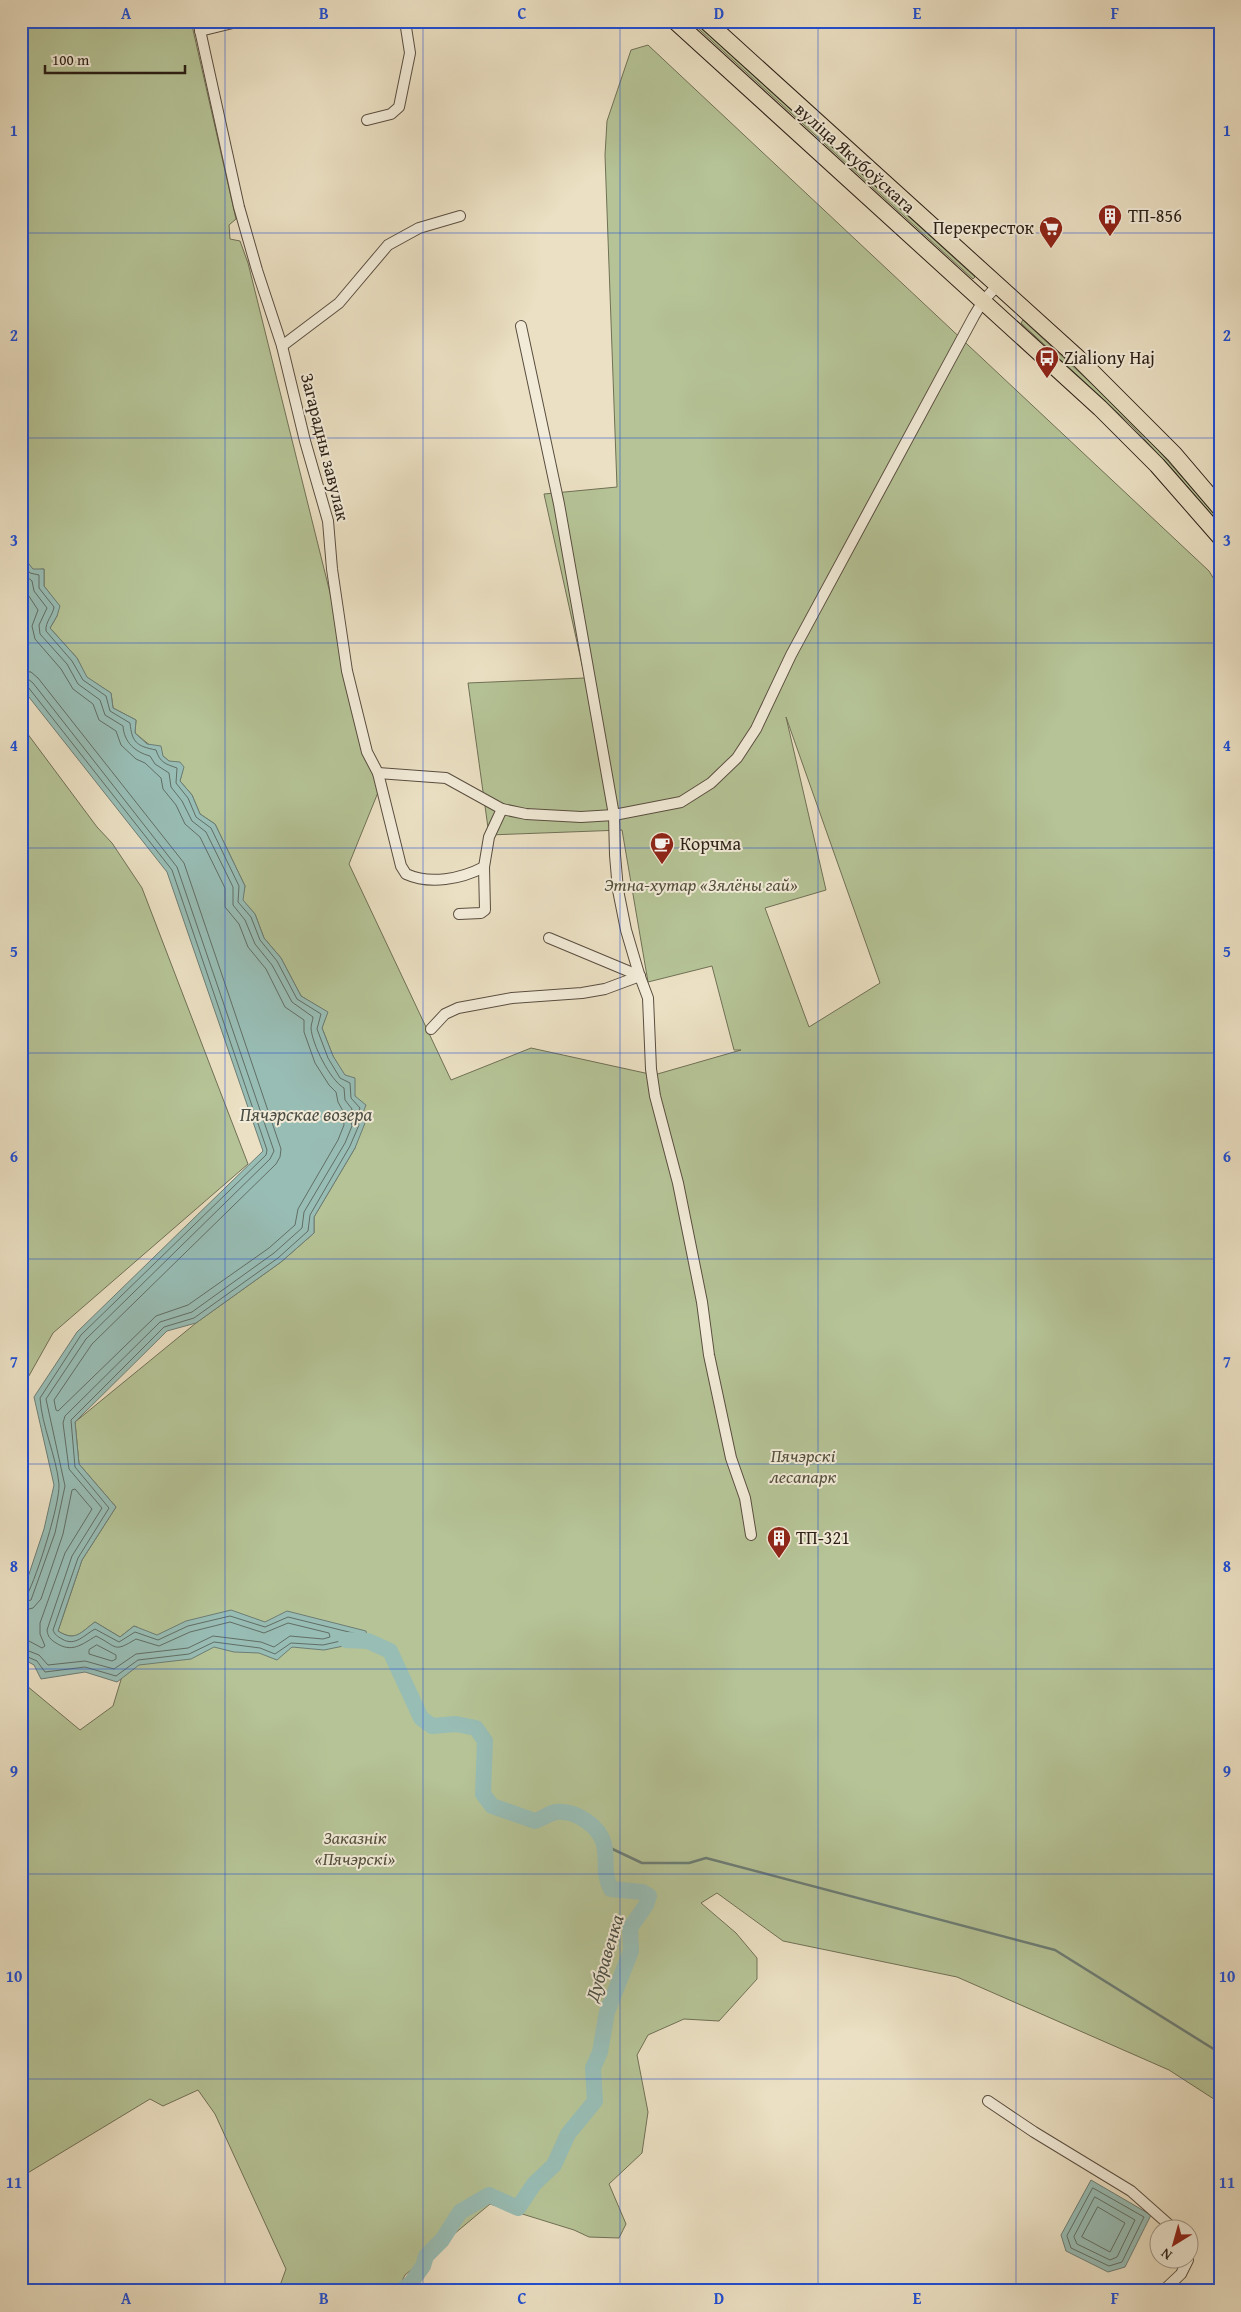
<svg xmlns="http://www.w3.org/2000/svg" width="1241" height="2312" font-family="'Gentium Book Plus',serif">
	<style>
		.green { fill: #b5c396; stroke: #707056; fill-rule: evenodd }
		.water { fill: #98bdb5; stroke: #6c7d75 }
		.lines { fill: none; stroke-linecap: round; stroke-linejoin: round }
		.shore { stroke: #616e65; stroke-width: 1 }
		.stream { stroke: #6c7d75; stroke-width: 2.5 }
		.river { stroke: #98bdb5; stroke-width: 16 }
		.street-casing { stroke: #5a4e40; stroke-width: 12 }
		.primary-casing { stroke: #2a1e15; stroke-width: 18 }
		.street { stroke: #f2ebd8; stroke-width: 10 }
		.primary { stroke: #ebe0c3; stroke-width: 16 }
		.grid { fill: none; stroke: #1d4ed8; stroke-width: 1; stroke-opacity: 0.55 }
		.labels { text-anchor: middle; stroke-width: 4; stroke-linejoin: round; paint-order: stroke }
		.street-label { font-size: 18px; fill: #2a1e15; stroke: #f2ebd8 }
		.poi-label { font-size: 18px; fill: #2a1e15; stroke: #f2ebd8; text-anchor: start }
		.park-label { font-size: 18px; font-style: italic; fill: #54503c; stroke: #f2ebd8 }
		.water-label { font-size: 19px; font-style: italic; fill: #4b4e45; stroke: #f2ebd8 }
		.neatline { fill: none; stroke: #1d4ed8; stroke-width: 2 }
		.grid-label { font-size: 16px; text-anchor: middle; font-weight: bold; fill: #1d4ed8 }
	</style>
	<rect width="100%" height="100%" fill="#ebe0c3"/>
	<filter id="stains"><feTurbulence type="fractalNoise" baseFrequency=".004" numOctaves="4"/><feColorMatrix values="0 0 0 0 .2 0 0 0 0 .09 0 0 0 0 .02 0 0 0 .5 -.17"/></filter>
	<radialGradient id="worn" r=".72"><stop offset=".6" stop-color="#630" stop-opacity="0"/><stop offset="1" stop-color="#630" stop-opacity=".3"/></radialGradient>
	<g class="green">
		<path d="M21 21H191L236 219 229 225 230 239 240 241 248 263 379 790 349 864 451 1080 531 1048 654 1075 741 1050H734L712 966 648 982 622 830 489 835 468 683 585 678 544 494 617 487 605 155 607 121 631 50 648 45 1209 571 1220 589V2103L1169 2070 957 1977 783 1941 717 1893 701 1903 736 1933 757 1958V1979L719 2021 684 2019 648 2035 637 2055 648 2112 642 2153 609 2184 626 2224 619 2238 589 2237 574 2230 490 2204 405 2275 397 2291H278L286 2269 215 2114 198 2090 163 2106 150 2099 21 2177V1681L80 1730 113 1706 137 1627 134 1626 120 1637 95 1622C80 1633 76 1642 58 1631L82 1560 116 1507 79 1464 75 1422 196 1323 281 1262 314 1233V1217L355 1148 361 1118 355 1096 333 1056 322 1028 327 1012 301 996 281 958 264 938 255 914 242 900 245 886 215 824 200 814 192 795 180 781 183 768 169 761 135 733 136 720 113 708 111 693 86 677 77 658 50 628 57 616 59 606 44 586V569L33 570 21 554 26 542 21 531ZM786 717 880 983 809 1027 765 908 826 890Z"/>
		<polygon points="690,21 694,21 975,277 973,279"/>
		<polygon points="1023,320 1135,424 1220,520 1220,525 1173,470 1132,426 1021,323"/>
		<polygon points="21,725 97,827 112,843 142,888 248,1164 53,1333 21,1390"/>
	</g>
	<g class="water">
		<path d="M21 531 26 542 21 554 33 569H44V586L60 606 57 616 50 628 77 658 87 677 111 693 113 708 136 720 135 733 147 744 161 746 163 756 169 761 180 762 184 767 180 781 192 795 200 814 215 824 245 886 243 900 255 914 264 938 281 958 301 996 328 1012 322 1028 333 1056 345 1075 355 1078V1096L366 1105 361 1118 365 1123 355 1148 314 1217V1233L281 1262 196 1323 167 1331 75 1422 79 1464 116 1507 82 1560 58 1631C75 1642 80 1633 95 1622L120 1637 134 1626 157 1635 186 1621 231 1610 265 1622 287 1611 366 1631 368 1641 324 1650 292 1647 277 1660 259 1653 234 1652 214 1647 191 1659 139 1665 117 1682 85 1672 41 1679 34 1665 21 1658V1598L44 1529 54 1485 34 1397 77 1332 263 1151 167 872 21 687Z"/>
		<polygon points="1091,2180 1151,2215 1125,2267 1108,2272 1066,2251 1061,2235"/>
	</g>
	<g class="lines">
		<g class="shore">
			<path d="M21 562 30 573 39 575V588L54 607C53 615 45 622 46 631L72 661 83 680 106 696 110 711 130 723C132 742 136 746 156 750 160 763 166 764 177 768L176 783 188 798 196 817 211 828 239 886 238 902 251 917 260 940 277 961 297 999 321 1014 317 1029 328 1058 340 1078 350 1083 351 1098 360 1108 356 1118 359 1125 350 1146 310 1215 308 1231 278 1258 194 1318 164 1327 71 1420 75 1467 109 1508 78 1558 53 1630C55 1635 57 1636 62 1639 75 1647 84 1635 95 1629L119 1642 135 1632 158 1640 188 1626 230 1616 265 1627 288 1617 357 1634 358 1637 323 1645 291 1643 275 1654 260 1648 214 1642 189 1654 138 1660 116 1676 85 1667 45 1672 37 1661 21 1654"/>
			<path d="M21 572 32 581 34 591 47 608 39 625 40 634 67 664 78 684 100 700 105 715 123 726C124 742 135 752 150 756L155 764 169 773 171 787 182 801 192 821 206 832 233 887V905L245 920 255 944 272 965 292 1002 313 1017C313 1020 311 1024 311 1028 312 1044 330 1080 344 1088L345 1100 352 1109 350 1117 352 1126 345 1143 304 1212 302 1228 274 1253 192 1312 160 1322 65 1416 63 1423 69 1469 102 1508 72 1556 47 1630C48 1637 50 1639 56 1643 72 1653 81 1645 96 1636 118 1647 113 1653 136 1639L159 1646 190 1632 230 1622 264 1633 288 1623 329 1633 330 1637 323 1639 290 1636 274 1647 261 1642 213 1636 188 1648 136 1654 114 1669 85 1661 48 1665 39 1655 21 1648"/>
			<polyline points="21,584 38,610 32,626 35,639 61,669 73,689 93,704 99,720 116,731 121,745 136,759 145,763 161,778 163,789 176,805 185,824 200,837 225,888 225,907 239,924 248,947 266,969 285,1007 304,1020 304,1032 315,1063 329,1085 336,1092 338,1102 343,1111 344,1125 338,1140 298,1209 295,1225 269,1248 188,1305 156,1316 58,1411 56,1410 54,1400 92,1344 276,1164 280,1157 281,1149 184,863 38,678 31,672 21,671"/>
			<polyline points="21,678 28,679 33,683 177,867 274,1151 270,1159 86,1339 46,1399 65,1486 55,1533 31,1600 21,1603"/>
			<path d="M21 684 28 687 172 870 267 1150 266 1155 81 1335 40 1398C42 1427 56 1455 59 1484 60 1504 37 1576 27 1595L21 1597"/>
			<polyline points="21,1611 33,1608 41,1599 63,1534 72,1490 75,1489 92,1509 65,1553 40,1623 40,1634 45,1646 42,1648 29,1641 21,1640"/>
			<polygon points="97,1645 116,1655 116,1659 112,1661 89,1654 89,1650"/>
			<polygon points="1093,2188 1144,2217 1122,2262 1109,2266 1071,2248 1067,2236"/>
			<polygon points="1095,2197 1135,2220 1117,2257 1110,2260 1077,2244 1074,2237"/>
			<polygon points="1098,2207 1125,2223 1110,2252 1082,2237"/>
		</g>
		<polyline class="stream" points="604,1845 642,1863 689,1863 706,1858 1055,1950 1220,2053"/>
		<path class="river" d="M346 1640 368 1641 390 1651 421 1718 432 1726 456 1724 476 1728 485 1741 483 1794 492 1806 535 1821C541 1819 550 1813 556 1812 576 1810 599 1826 604 1844 608 1861 602 1872 611 1889L642 1892 649 1896 646 1905 630 1928 631 1951 607 2012 600 2052 593 2068 595 2101 568 2134 554 2165 534 2184 518 2208 489 2195 460 2212 442 2240 426 2256 423 2266 411 2283 401 2291"/>
		<g class="street-casing">
			<g id="street">
				<path d="M198 21 239 207 257 270 282 346 305 441 328 521 332 569 347 671 367 752 378 773 401 866 406 874C430 885 461 879 484 867"/>
				<polyline points="200,31 241,21"/>
				<polyline points="367,120 391,114 399,107 410,53 405,21"/>
				<polyline points="521,326 559,504 614,815 615,855 618,890 626,930 639,974 648,998 651,1069 655,1096 678,1183 702,1302 709,1355 731,1458 745,1498 751,1535"/>
				<polyline points="282,346 339,303 388,245 419,228 460,216"/>
				<polyline points="378,773 446,778 502,809 526,814 581,817 614,815 681,802 711,783 737,758 756,729 791,655 974,316 983,301 997,286"/>
				<polyline points="459,914 481,913 485,910 484,867 489,837 502,809"/>
				<polyline points="549,938 640,976"/>
				<polyline points="431,1029 445,1014 458,1008 512,998 582,993 605,989 640,976"/>
				<polyline points="988,2101 1034,2132 1131,2191 1175,2230"/>
				<polyline points="1163,2291 1181,2274 1188,2260"/>
			</g>
		</g>
		<g class="primary-casing">
			<g id="primary">
				<polyline points="675,21 1100,408 1157,465 1220,537"/>
				<polyline points="706,21 1078,358 1174,454 1220,508"/>
			</g>
		</g>
		<use href="#street" class="street"/>
		<use href="#primary" class="primary"/>
	</g>
	<path class="grid" d="M225 21V2291M423 21V2291M620 21V2291M818 21V2291M1016 21V2291M21 233H1220M21 438H1220M21 643H1220M21 848H1220M21 1053H1220M21 1259H1220M21 1464H1220M21 1669H1220M21 1874H1220M21 2079H1220"/>
	<defs>
		<g id="building-pin" transform="scale(1.25)"><path d="M0 17L-7.5 6A9.5 9.5 0 1 1 7.5 6Z" fill="#8f2418" stroke="#f2ebd8"/><path d="M-4-6H4V6H1V3H-1V6H-4ZM-2.5-4.3h1.7v1.8h-1.7ZM.8-4.3h1.7v1.8H.8ZM-2.5-1h1.7V.8h-1.7ZM.8-1h1.7V.8H.8Z" fill="#fff"/></g>
		<g id="supermarket-pin" transform="scale(1.25)"><path d="M0 17L-7.5 6A9.5 9.5 0 1 1 7.5 6Z" fill="#8f2418" stroke="#f2ebd8"/><path d="M-6-5.5h2.5l.6 2H6L4.5 2H-2.5L-4.4-4H-6ZM-1.5 3.2a1.3 1.3 0 1 0 .1 0ZM3 3.2a1.3 1.3 0 1 0 .1 0Z" fill="#fff"/></g>
		<g id="bus-pin" transform="scale(1.25)"><path d="M0 17L-7.5 6A9.5 9.5 0 1 1 7.5 6Z" fill="#8f2418" stroke="#f2ebd8"/><path d="M-5-6H5V4H4V6H2V4H-2V6H-4V4H-5ZM-3.5-4V0h7V-4ZM-3.5 1.2v1.5H-2V1.2ZM2 1.2v1.5H3.5V1.2Z" fill="#fff"/></g>
		<g id="cafe-pin" transform="scale(1.25)"><path d="M0 17L-7.5 6A9.5 9.5 0 1 1 7.5 6Z" fill="#8f2418" stroke="#f2ebd8"/><path d="M-5.5-4.5H6V0H3Q3 3.5 0 3.5H-2.5Q-5.5 3.5-5.5 0ZM3-3.2v2h1.7v-2ZM-6 4.5H4V6H-6Z" fill="#fff"/></g>
	</defs>
	<g fill-rule="evenodd">
		<use href="#building-pin" x="1110" y="216"/>
		<use href="#supermarket-pin" x="1051" y="228"/>
		<use href="#bus-pin" x="1047" y="358"/>
		<use href="#cafe-pin" x="662" y="844"/>
		<use href="#building-pin" x="779" y="1538"/>
	</g>
	<g class="labels">
		<g class="street-label">
			<text transform="translate(855 158) rotate(42)" y="6">вуліца Якубоўскага</text>
			<text transform="translate(325 447) rotate(76)" y="6">Загарадны завулак</text>
		</g>
		<g class="poi-label">
			<text x="1128" y="222">ТП-856</text>
			<text x="1034" y="234" text-anchor="end">Перекресток</text>
			<text x="1064" y="364">Zialiony Haj</text>
			<text x="680" y="850">Корчма</text>
			<text x="796" y="1544">ТП-321</text>
		</g>
		<g class="park-label">
			<text x="701" y="891">Этна-хутар «Зялёны гай»</text>
			<text x="803" y="1462">Пячэрскі<tspan x="803" dy="21">лесапарк</tspan></text>
			<text x="355" y="1844">Заказнік<tspan x="355" dy="21">«Пячэрскі»</tspan></text>
		</g>
		<g class="water-label">
			<text x="306" y="1121">Пячэрскае возера</text>
			<text transform="translate(604 1958) rotate(-73)" y="7">Дубравенка</text>
		</g>
	</g>
	<rect width="1241" height="2312" fill="none" stroke="#ebe0c3" stroke-width="55"/>
	<g transform="translate(1174 2244) rotate(217)"><circle r="24" fill="#f2ebd8" stroke="#a2998a"/>
	<path d="M0-4L9 19L0 12L-9 19Z" fill="#8f2418"/>
	<text y="-8" font-size="14" font-weight="bold" text-anchor="middle" fill="#2a1e15">N</text>
	</g>
	<path d="M45 65v8h140v-8" fill="none" stroke="#2a1e15" stroke-width="2.5"/>
	<text x="52" y="65" font-size="15" fill="#2a1e15" stroke="#f2ebd8" stroke-width="4" paint-order="stroke">100 m</text>
	<rect x="28" y="28" width="1186" height="2256" class="neatline"/>
	<g class="grid-label">
		<text x="126" y="19">A</text>
		<text x="324" y="19">B</text>
		<text x="522" y="19">C</text>
		<text x="719" y="19">D</text>
		<text x="917" y="19">E</text>
		<text x="1115" y="19">F</text>
		<text x="14" y="136">1</text>
		<text x="1227" y="136">1</text>
		<text x="14" y="341">2</text>
		<text x="1227" y="341">2</text>
		<text x="14" y="546">3</text>
		<text x="1227" y="546">3</text>
		<text x="14" y="751">4</text>
		<text x="1227" y="751">4</text>
		<text x="14" y="957">5</text>
		<text x="1227" y="957">5</text>
		<text x="14" y="1162">6</text>
		<text x="1227" y="1162">6</text>
		<text x="14" y="1367">7</text>
		<text x="1227" y="1367">7</text>
		<text x="14" y="1572">8</text>
		<text x="1227" y="1572">8</text>
		<text x="14" y="1777">9</text>
		<text x="1227" y="1777">9</text>
		<text x="14" y="1982">10</text>
		<text x="1227" y="1982">10</text>
		<text x="14" y="2188">11</text>
		<text x="1227" y="2188">11</text>
		<text x="126" y="2304">A</text>
		<text x="324" y="2304">B</text>
		<text x="522" y="2304">C</text>
		<text x="719" y="2304">D</text>
		<text x="917" y="2304">E</text>
		<text x="1115" y="2304">F</text>
	</g>
	<rect width="100%" height="100%" filter="url(#stains)"/>
	<rect width="100%" height="100%" fill="url(#worn)"/>
</svg>
